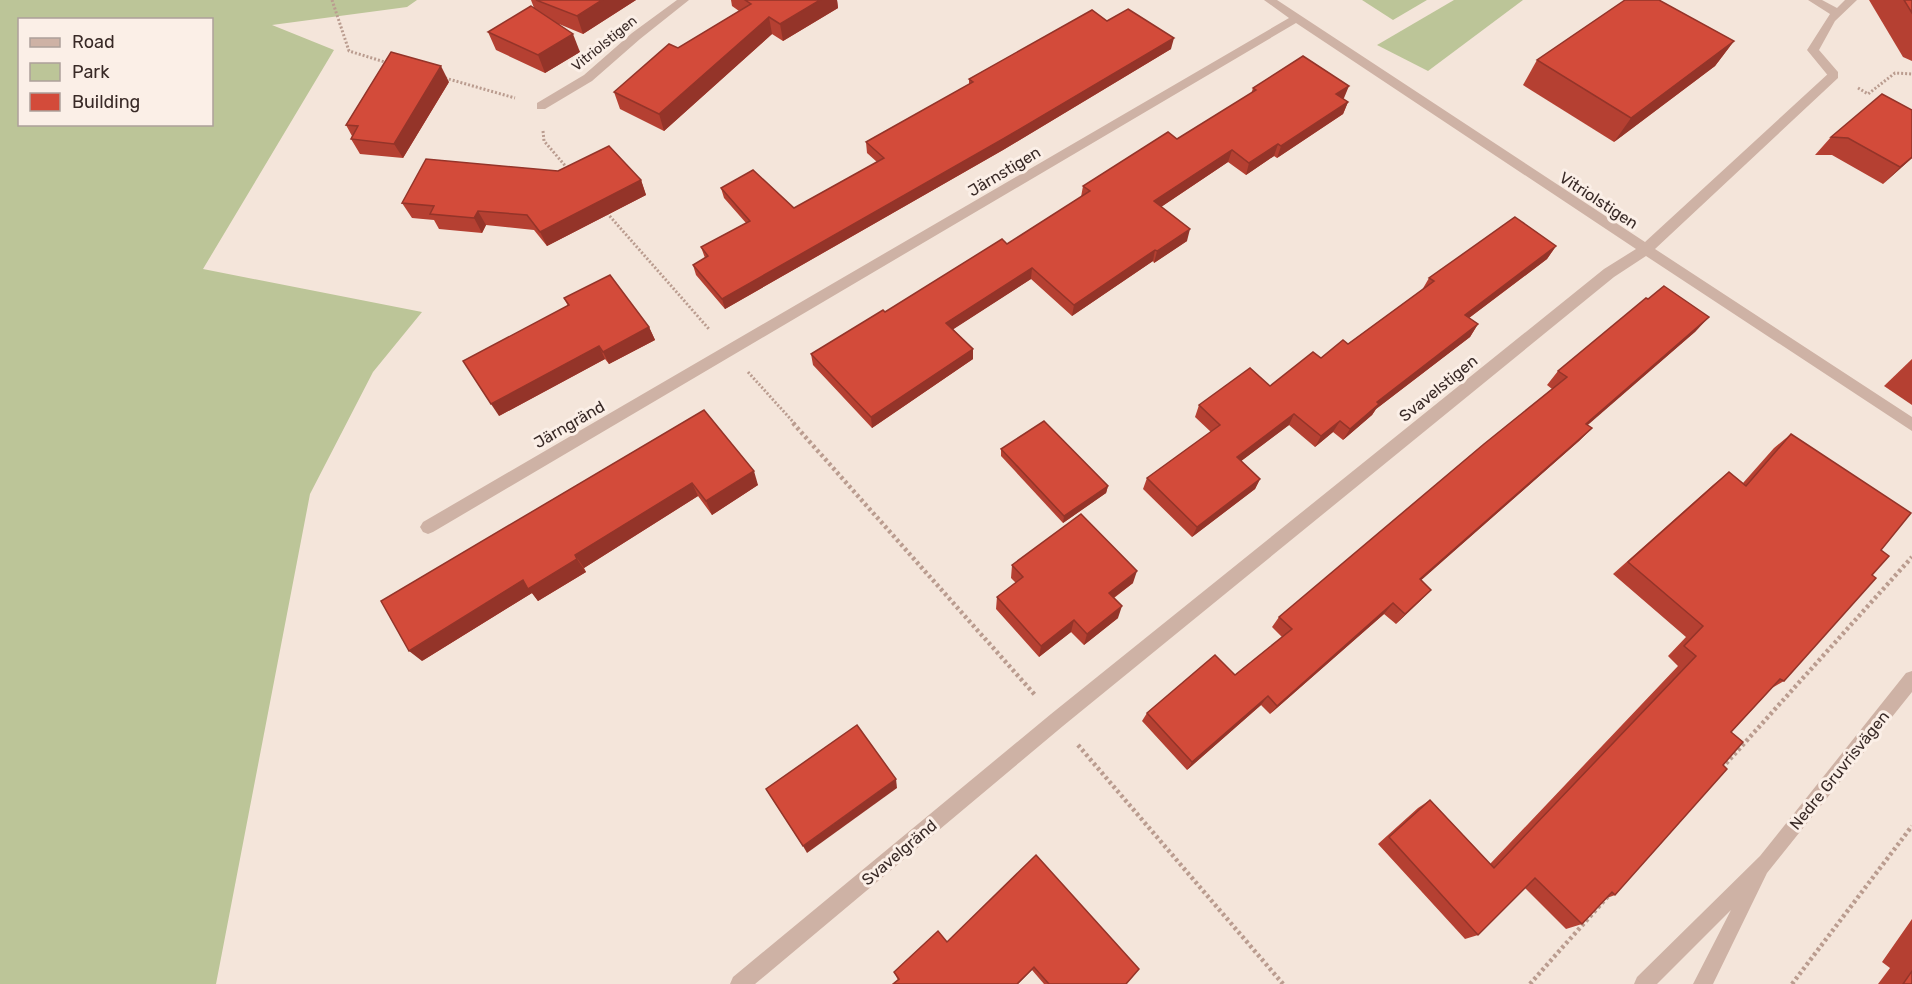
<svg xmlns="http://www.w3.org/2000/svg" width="1912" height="984" font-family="Rubik,sans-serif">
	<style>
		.green { fill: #bcc598; fill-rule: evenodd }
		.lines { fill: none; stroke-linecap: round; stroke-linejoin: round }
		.path-far1 { stroke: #ba9c8f; stroke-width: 3; stroke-dasharray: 2 2; stroke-linecap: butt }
		.path { stroke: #ba9c8f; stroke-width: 4.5; stroke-dasharray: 3 3; stroke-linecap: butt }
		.service { fill: #ceb2a5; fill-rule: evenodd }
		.minor { fill: #ceb2a5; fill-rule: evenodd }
		.tertiary { fill: #ceb2a5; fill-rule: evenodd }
		.wall { fill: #b54032 }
		.shaded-wall { fill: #943429 }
		.building { fill: #d34b3a; stroke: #943429; stroke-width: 1.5 }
		.labels { text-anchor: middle; stroke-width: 6; stroke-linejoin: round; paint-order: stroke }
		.far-street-label { font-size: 14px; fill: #392a27; stroke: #fbefe7 }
		.street-label { font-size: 16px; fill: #392a27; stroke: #fbefe7 }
	</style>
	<rect width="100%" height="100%" fill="#f4e5da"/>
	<g class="green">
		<path d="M0 0H417L407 7 272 25 334 50 203 269 422 312 373 372 310 494 216 984H0ZM20 20H212V124H20Z"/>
		<polygon points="1362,0 1427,0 1393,20"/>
		<polygon points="1454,0 1523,0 1428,71 1377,45"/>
	</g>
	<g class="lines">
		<g class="path-far1">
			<polyline points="332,0 349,51 388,63"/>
			<polyline points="445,78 515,98"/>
			<polyline points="1858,88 1868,94 1895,73 1912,74"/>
			<polyline points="543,131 544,141 568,169"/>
			<polyline points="607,213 709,329"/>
			<polyline points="748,372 795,424"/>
		</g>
		<g class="path">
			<polyline points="793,423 1036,696"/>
			<polyline points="1078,745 1283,984"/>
			<polyline points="1722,768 1912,557"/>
			<polyline points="1530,984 1609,895"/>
			<polyline points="1792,984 1912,826"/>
		</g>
		<polygon class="service" points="1808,0 1822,0 1837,8 1845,0 1857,0 1835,21 1819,50 1838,72 1838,78 1830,78 1807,50 1830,14"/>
		<g class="minor">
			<polygon points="677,0 689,0 640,39 592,81 545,109 537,109 537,103 584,75 632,33"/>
			<polygon points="1264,0 1277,0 1645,242 1830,72 1838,72 1838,78 1655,249 1912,417 1912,431 1646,256 1614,277 1063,726 755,984 730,984 733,977 1051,714 1604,269 1636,249 1296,23 433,532 428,534 423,532 420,527 423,522 1289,18"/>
		</g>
		<polygon class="tertiary" points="1912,671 1912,692 1767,873 1713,984 1693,984 1731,910 1657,984 1634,984 1637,977 1760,856 1906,673"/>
	</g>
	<g class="wall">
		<polygon points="531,0 636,0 583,34 559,24 580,52 545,73 496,50 488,32 534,8"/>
		<polygon points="731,0 837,0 838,8 783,41 772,34 664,131 620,109 614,92 678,48 739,11 732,6"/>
		<polygon points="1869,0 1912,0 1912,61 1903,57"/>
		<polygon points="1107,21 1171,49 1003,150 725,309 696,275 693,265 705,258 701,247 746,223 724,198 721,188 794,208 877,162 867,153 866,142 969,85 969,79"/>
		<polygon points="1734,41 1715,66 1614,142 1523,85 1537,60"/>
		<polygon points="449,82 403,158 360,154 351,139 352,136 346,125"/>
		<polygon points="1253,88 1344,98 1343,99 1348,102 1343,114 1277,158 1274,156 1246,175 1228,162 1161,207 1187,241 1154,263 1153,261 1072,316 1031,279 953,329 973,349 973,359 872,428 813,365 811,354 1007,244 1081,197 1083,186 1177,139 1251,94"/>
		<polygon points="1912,110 1912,158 1883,184 1832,155 1815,155 1831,137"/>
		<polygon points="641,180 646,195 547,246 534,230 486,225 482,233 439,229 434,220 412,218 402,203"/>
		<polygon points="1556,246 1547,259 1469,318 1478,324 1470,337 1376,409 1372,415 1343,440 1333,432 1315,447 1289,425 1241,461 1260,479 1255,489 1192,537 1143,489 1147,478 1211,432 1195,417 1199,405 1270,386 1321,358 1348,344 1422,290 1429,278"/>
		<polygon points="564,298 649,327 655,340 609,364 605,359 499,416 568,306"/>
		<polygon points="1696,331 1587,425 1592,428 1579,441 1421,580 1421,600 1396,624 1384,614 1270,714 1261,705 1187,770 1142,721 1147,713 1235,675 1282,637 1272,627 1279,617 1552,389 1547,385 1558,371"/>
		<polygon points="1912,359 1912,405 1884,386"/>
		<polygon points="704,410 758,485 712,515 698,496 584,568 586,572 538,601 532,593 422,661"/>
		<polygon points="1791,434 1881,550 1872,575 1784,681 1772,688 1731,732 1723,765 1615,895 1607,898 1582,924 1566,929 1525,888 1478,935 1465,939 1378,844 1418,808 1430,800 1490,864 1678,666 1668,656 1686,637 1613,574 1713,485 1729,472 1743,483 1774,448"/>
		<polygon points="1001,449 1108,486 1106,493 1063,523 1001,456"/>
		<polygon points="1012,565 1133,583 1114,598 1118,618 1084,645 1071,632 1039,657 996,609 997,597 1016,583 1011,578"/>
		<polygon points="1912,919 1912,984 1878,984 1890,968 1882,962"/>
		<polygon points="947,942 1126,984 1044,984 1032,970 898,980 894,972"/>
	</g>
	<g class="shaded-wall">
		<polygon points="602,0 636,0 583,34 577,16"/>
		<polygon points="820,0 837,0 838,8 783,41 780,24"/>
		<polygon points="769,17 772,34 664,131 659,114"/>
		<polygon points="573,34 580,52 545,73 538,55"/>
		<polygon points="1174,38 1171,49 1003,150 725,309 722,299"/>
		<polygon points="1734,41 1715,66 1614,142 1631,118"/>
		<polygon points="441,66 449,82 403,158 394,144"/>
		<polygon points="1349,86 1344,98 1332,106 1336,94"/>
		<polygon points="1348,102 1343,114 1277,158 1281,146"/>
		<polygon points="1278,144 1274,156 1246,175 1249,163"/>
		<polygon points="1232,150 1228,162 1152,213 1154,201"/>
		<polygon points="1912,157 1912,158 1883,184 1900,167"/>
		<polygon points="641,180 646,195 547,246 540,232"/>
		<polygon points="478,211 486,225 482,233 474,218"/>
		<polygon points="1190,229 1187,241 1154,263 1157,251"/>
		<polygon points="1556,246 1547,259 1457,327 1465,315"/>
		<polygon points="1155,250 1153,261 1072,316 1074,305"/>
		<polygon points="1032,268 1031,279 946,334 946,323"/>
		<polygon points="1709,317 1696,331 1574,437 1586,424"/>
		<polygon points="1478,324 1470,337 1376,409 1372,415 1343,440 1350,429 1377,402"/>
		<polygon points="649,327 655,340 609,364 603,352"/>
		<polygon points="599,346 605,359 499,416 491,404"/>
		<polygon points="973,349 973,359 872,428 871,417"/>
		<polygon points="1294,414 1289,425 1232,468 1237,457"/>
		<polygon points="1340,421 1333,432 1315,447 1321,436"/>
		<polygon points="1592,428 1579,441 1410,590 1420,579"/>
		<polygon points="754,471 758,485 712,515 706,501"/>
		<polygon points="1260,479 1255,489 1192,537 1197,527"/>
		<polygon points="692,483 698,496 584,568 575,555"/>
		<polygon points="1108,486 1106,493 1063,523 1064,516"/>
		<polygon points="577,559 586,572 538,601 532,593 422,661 409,651 523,580"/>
		<polygon points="1137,571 1133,583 1105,604 1109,593"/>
		<polygon points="1431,590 1421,600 1396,624 1405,614"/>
		<polygon points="1393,603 1384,614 1270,714 1277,706"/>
		<polygon points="1122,606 1118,618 1084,645 1087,634"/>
		<polygon points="1074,620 1071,632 1039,657 1041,646"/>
		<polygon points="1268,696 1261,705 1187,770 1192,762"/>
		<polygon points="896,779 897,788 807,853 803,846"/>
		<polygon points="1034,967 1032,970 1018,984 1017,984"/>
	</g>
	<g class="building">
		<polygon points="536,0 602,0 577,16"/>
		<polygon points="745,0 820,0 780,24 769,17 659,114 614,92 669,44 678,48 751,4"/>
		<polygon points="1625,0 1659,0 1734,41 1631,118 1537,60"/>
		<polygon points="1904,0 1912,0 1912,13"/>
		<polygon points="531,6 573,34 538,55 488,32"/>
		<polygon points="1128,9 1174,38 1003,139 722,299 693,265 708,256 701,247 750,221 721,188 753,170 794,208 884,158 866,142 973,82 969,79 1092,10 1107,21"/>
		<polygon points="391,52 441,66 394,144 351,139 358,126 346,125"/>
		<polygon points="1303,56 1349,86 1336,94 1348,102 1281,146 1278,144 1249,163 1232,150 1154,201 1190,229 1157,251 1155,250 1074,305 1032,268 946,323 973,349 871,417 811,354 883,310 885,312 1002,239 1007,244 1090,191 1083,186 1168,132 1177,139 1256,90 1253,88"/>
		<polygon points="1882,94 1912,110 1912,157 1900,167 1848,138 1831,137"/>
		<polygon points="609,146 641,180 540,232 527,215 478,211 474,218 430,214 434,206 402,203 426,159 558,171"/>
		<polygon points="1515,217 1556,246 1465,315 1478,324 1377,402 1379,404 1350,429 1340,421 1321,436 1294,414 1237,457 1260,479 1197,527 1147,478 1220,425 1199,405 1250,368 1270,386 1313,352 1321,358 1343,340 1348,344 1434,281 1429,278"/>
		<polygon points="610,275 649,327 603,352 599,346 491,404 463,361 569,305 564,298"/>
		<polygon points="1664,286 1709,317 1586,424 1592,428 1420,579 1431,590 1405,614 1393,603 1277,706 1268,696 1192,762 1147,713 1215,655 1235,675 1292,629 1279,617 1484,444 1567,377 1558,371 1646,298 1648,299"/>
		<polygon points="704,410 754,471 706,501 692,483 575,555 577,559 528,589 523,580 409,651 381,601"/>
		<polygon points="1044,421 1108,486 1064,516 1001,449"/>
		<polygon points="1791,434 1911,513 1881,550 1889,556 1872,575 1876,578 1784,681 1780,679 1731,732 1743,742 1723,765 1727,769 1615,895 1612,892 1582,924 1535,878 1478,935 1389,837 1430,800 1494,868 1696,656 1684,646 1703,626 1628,562 1729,472 1746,486"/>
		<polygon points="1081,514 1137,571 1109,593 1122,606 1087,634 1074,620 1041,646 997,597 1023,577 1012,565"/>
		<polygon points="857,725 896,779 803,846 766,789"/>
		<polygon points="1036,855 1139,969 1126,984 1049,984 1034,967 1017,984 893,984 899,979 894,972 938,931 947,942"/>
		<polygon points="1912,971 1912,984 1903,984"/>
	</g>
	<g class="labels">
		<g class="far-street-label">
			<text transform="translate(604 43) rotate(-39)" y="5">Vitriolstigen</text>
		</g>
		<g class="street-label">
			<text transform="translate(1004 171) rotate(-31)" y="6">Järnstigen</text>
			<text transform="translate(1599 200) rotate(33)" y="6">Vitriolstigen</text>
			<text transform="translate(1438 388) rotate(-39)" y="6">Svavelstigen</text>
			<text transform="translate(569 424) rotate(-30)" y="6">Järngränd</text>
			<text transform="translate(1839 770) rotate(-51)" y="6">Nedre Gruvrisvägen</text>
			<text transform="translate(899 852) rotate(-40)" y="6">Svavelgränd</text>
		</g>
	</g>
	<rect x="18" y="18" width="195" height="108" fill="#fbefe7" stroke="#ada09a" stroke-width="1.5"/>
	<rect x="30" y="38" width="30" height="9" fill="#ceb2a5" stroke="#ada09a" stroke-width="1.5"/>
	<text x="72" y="48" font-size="18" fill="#392a27">Road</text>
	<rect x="30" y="63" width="30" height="18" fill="#bcc598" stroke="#ada09a" stroke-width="1.5"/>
	<text x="72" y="78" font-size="18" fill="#392a27">Park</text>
	<rect x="30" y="93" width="30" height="18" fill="#d34b3a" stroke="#ada09a" stroke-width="1.5"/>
	<text x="72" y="108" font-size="18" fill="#392a27">Building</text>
</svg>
